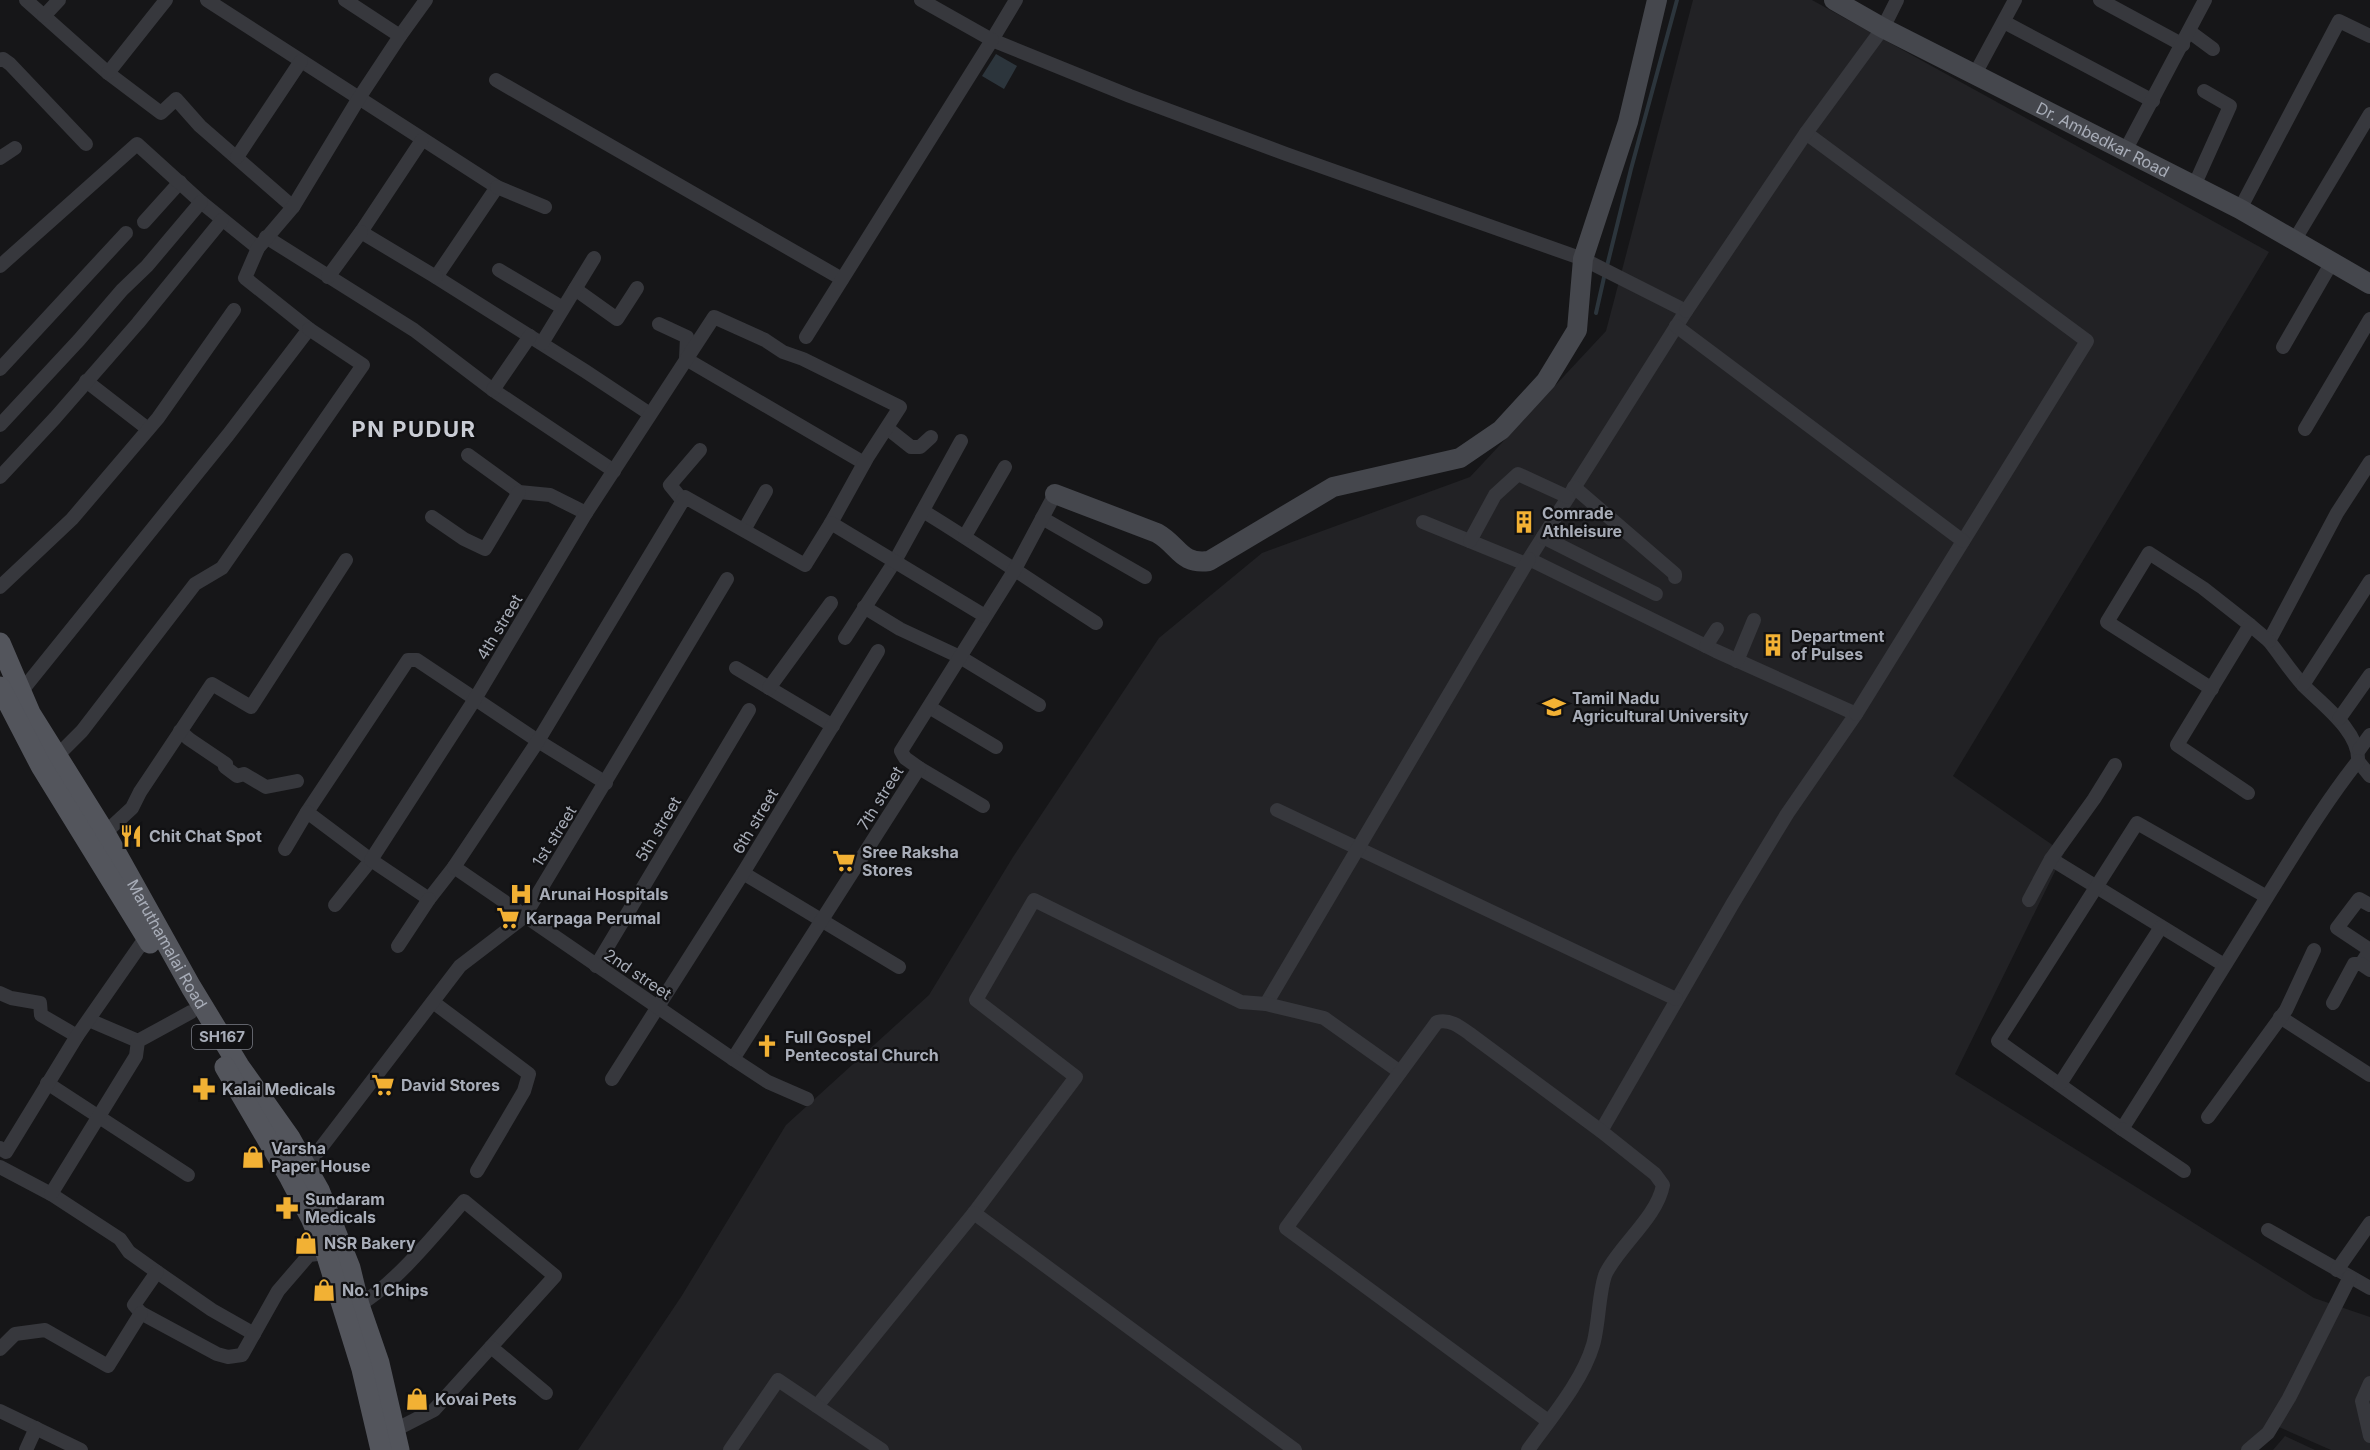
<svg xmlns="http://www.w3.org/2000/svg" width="2370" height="1450" font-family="Inter,sans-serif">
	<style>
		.built { fill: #222225 }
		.water { fill: #2c353c }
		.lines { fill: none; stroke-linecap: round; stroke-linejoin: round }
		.stream { stroke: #2c353c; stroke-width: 4 }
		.street { stroke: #37383d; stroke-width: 14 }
		.secondary { stroke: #45474d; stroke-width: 20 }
		.primary { stroke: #53555c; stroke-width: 21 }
		.labels { text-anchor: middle; stroke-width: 4.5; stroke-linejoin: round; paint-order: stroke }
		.shield { fill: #111113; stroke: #7b7e86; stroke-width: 1.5 }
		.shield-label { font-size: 15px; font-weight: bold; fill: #a8adb8 }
		.street-label { font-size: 16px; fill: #a8adb8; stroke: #111113 }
		.poi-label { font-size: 16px; font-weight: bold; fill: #a8adb8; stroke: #111113; text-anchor: start }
		.district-label { font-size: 22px; font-weight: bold; letter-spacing: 1.5px; fill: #c9ccd4; stroke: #111113 }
	</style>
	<rect width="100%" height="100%" fill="#161618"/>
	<g class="built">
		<polygon points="1693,0 1812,0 2269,252 1953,776 2064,853 1955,1074 2314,1298 2370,1317 2370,1450 2331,1450 2272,1424 2249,1450 578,1450 681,1297 786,1125 929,995 1013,857 1159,638 1262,553 1470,477 1606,331"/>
		<polygon points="2285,1436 2315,1450 2273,1450"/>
	</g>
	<polygon class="water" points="996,54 1017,66 1004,89 982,76"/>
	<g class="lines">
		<g class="stream">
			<polyline points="1607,266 1631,169 1677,0"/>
			<polyline points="1596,313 1605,273"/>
		</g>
		<g class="street">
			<polyline points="26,0 108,73 161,113 176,99 200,126 293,207"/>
			<polyline points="207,0 497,187 436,277 585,371 650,414"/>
			<polyline points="1016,0 992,40 1130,96 1286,154 1583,259 1686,311 1529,559 1716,651 1856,714 1787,814 1733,903 1601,1131"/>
			<polyline points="2100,0 2183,45"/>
			<polyline points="44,16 59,0"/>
			<polyline points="2004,22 2153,101"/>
			<polyline points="2190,32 2213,49"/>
			<polyline points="400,36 426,0"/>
			<polyline points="0,60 3,59 10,64 86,144"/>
			<polyline points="108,73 166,0"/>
			<polyline points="1975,74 2015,0"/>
			<polyline points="496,80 842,279"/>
			<polyline points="1806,133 2087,341 1856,714"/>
			<polyline points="422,140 361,232 436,277"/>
			<polyline points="2125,151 2205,0"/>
			<polyline points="237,157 301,61"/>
			<polyline points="0,158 15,148"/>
			<polyline points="2194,186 2230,106 2204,91"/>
			<polyline points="497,187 545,207"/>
			<polyline points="2240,209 2339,21 2370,36"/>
			<polyline points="144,222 180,182"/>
			<polyline points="266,237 414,330 493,390 614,471"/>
			<polyline points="2294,241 2370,114"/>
			<polyline points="0,266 137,144 201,202 258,248"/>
			<polyline points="499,270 563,308"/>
			<polyline points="328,277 361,232"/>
			<polyline points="575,289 617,319 637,288"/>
			<polyline points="1686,311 1806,133 1883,28 1897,0"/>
			<polyline points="659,324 687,337 686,359 864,463"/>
			<polyline points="1676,326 1963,541"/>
			<polyline points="806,337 992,40 921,0"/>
			<polyline points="542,343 594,258"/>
			<polyline points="2283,347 2332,262"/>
			<polyline points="0,369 126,233"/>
			<polyline points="86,381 148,429"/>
			<polyline points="493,390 530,336"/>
			<polyline points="0,425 79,340 122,290 147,266 201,202"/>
			<polyline points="887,428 911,447 920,447 931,437"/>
			<polyline points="2305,429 2370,319"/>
			<polyline points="468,455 519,492 550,495 586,513"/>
			<path d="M2370 462 2337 513 2269 641C2281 656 2291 672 2304 686 2323 705 2360 732 2358 761L2370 776"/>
			<polyline points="0,477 55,418 138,323 222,220"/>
			<polyline points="1574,487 1675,574 1675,577"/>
			<polyline points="683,501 670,485 700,450"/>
			<path d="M923 511C982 547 1038 586 1096 623"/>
			<polyline points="432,517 464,539 485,549 519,492"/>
			<polyline points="1042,518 1145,577"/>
			<polyline points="1423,522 1526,564"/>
			<polyline points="744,530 766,491"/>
			<polyline points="965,536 1005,467"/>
			<polyline points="1543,537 1656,594"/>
			<polyline points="1470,541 1495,495 1518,474 1568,497"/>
			<polyline points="0,587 72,519 158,418 234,310"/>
			<polyline points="864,607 900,629 960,657 1039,705"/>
			<polyline points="845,638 895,561 961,441"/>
			<polyline points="1706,646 1717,629"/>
			<polyline points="1737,661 1754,620"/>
			<polyline points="736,668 833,726"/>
			<polyline points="2303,685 2370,581"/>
			<polyline points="769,688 831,603"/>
			<polyline points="2212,689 2107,622 2149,553 2203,588 2250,625"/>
			<polyline points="20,693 228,435 309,329 245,278 258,248 293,207 359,98 400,36 345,0"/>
			<polyline points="929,707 996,747"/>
			<polyline points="2339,719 2370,675"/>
			<polyline points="180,731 189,739 226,764 225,767 237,776 244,774 266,787 297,781"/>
			<polyline points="2359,750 2370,735"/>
			<polyline points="56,757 82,731 195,584 222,568 363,365 309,329"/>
			<polyline points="919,768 983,806"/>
			<polyline points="2248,793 2177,745 2250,625 2269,641"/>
			<polyline points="1277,810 1676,999"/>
			<polyline points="307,812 408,660 417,660 538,741 606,783"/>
			<polyline points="105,833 132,808 140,792 212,684 251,707 346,560"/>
			<polyline points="285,849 307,812 371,860 335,905"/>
			<polyline points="2051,859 2224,965"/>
			<polyline points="454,867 429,899 371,860 475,699 586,513 714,317 765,340 783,352 803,359 900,407 867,458 831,523"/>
			<polyline points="743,873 899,967"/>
			<path d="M2267 897 2137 823 1998 1041 2122 1129C2171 1052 2219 975 2267 897 2296 851 2324 804 2358 761"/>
			<polyline points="2029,900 2051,859 2094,799 2115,765"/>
			<polyline points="398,946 429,899"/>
			<polyline points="2361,964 2370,950 2337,928 2359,899 2370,905"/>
			<polyline points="596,966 749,710"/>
			<polyline points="0,993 11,998 40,1003 41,1015 77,1036"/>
			<polyline points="433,1002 529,1074 524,1091 477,1171"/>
			<polyline points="2333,1003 2354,964 2361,964 2370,970"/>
			<polyline points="1266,1004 1529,559"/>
			<polyline points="2280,1017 2370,1075"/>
			<polyline points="89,1020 138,1041"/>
			<polyline points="733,1059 919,768 905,758 901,751 1014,571 1055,494"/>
			<polyline points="612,1079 743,873 878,651"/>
			<polyline points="47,1083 188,1175"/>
			<polyline points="2060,1084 2161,927"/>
			<polyline points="807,1099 768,1082 733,1059 454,867 538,741 685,497 805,565 831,523 985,616"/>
			<polyline points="2208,1117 2286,1010 2314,950"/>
			<polyline points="2122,1129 2184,1171"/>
			<polyline points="0,1148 6,1152 77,1036 146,937 152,933"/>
			<polyline points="0,1167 51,1194 120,1239 129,1252 157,1272 212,1310 254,1334"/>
			<polyline points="300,1171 307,1166 460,966 524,917 727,579"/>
			<polyline points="51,1194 136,1056 138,1041 191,1012"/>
			<polyline points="974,1213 1076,1077 976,1000 1034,900 1241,1002 1266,1004 1324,1018 1400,1072"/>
			<polyline points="2268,1230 2370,1288"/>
			<polyline points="2337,1270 2370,1223"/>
			<polyline points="157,1272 134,1305 141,1313 217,1354 228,1357 242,1355 278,1291 309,1255 326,1253"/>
			<path d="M359 1305C395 1284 436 1233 464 1201L555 1276 434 1410 395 1430"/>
			<polyline points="491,1347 546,1393"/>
			<polyline points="0,1349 15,1334 45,1330 108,1366 141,1313"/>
			<polyline points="2370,1383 2362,1401 2370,1436"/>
			<polyline points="817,1406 974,1213 1295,1450"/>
			<polyline points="0,1411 81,1450"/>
			<polyline points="26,1450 36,1428"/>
			<polyline points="730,1450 778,1380 882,1450"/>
			<path d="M1528 1450C1550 1419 1582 1382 1593 1345 1599 1325 1599 1288 1606 1273 1621 1244 1657 1217 1663 1185L1655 1174 1601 1131 1470 1034C1459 1026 1450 1019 1437 1022L1286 1228 1548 1421"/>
			<polyline points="2248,1450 2268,1433 2289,1398 2350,1277"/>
		</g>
		<g class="secondary">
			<path id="s1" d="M1834 0 1883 28 2240 209 2370 284"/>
			<path d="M1055 494 1157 533C1179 545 1180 565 1209 561L1333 487 1460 458 1501 430 1546 381 1577 330 1583 259 1628 122 1657 0"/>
		</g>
		<g class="primary">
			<path id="s2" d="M0 643 30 713 105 833 191 987 239 1066 290 1138 319 1190 350 1268 359 1305 379 1363 399 1450"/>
			<polyline points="0,687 41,766 150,943"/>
			<polyline points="225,1067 290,1178 311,1218 326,1253 362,1369 381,1450"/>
		</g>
	</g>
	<defs>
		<g id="building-bare" transform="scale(1.8)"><path d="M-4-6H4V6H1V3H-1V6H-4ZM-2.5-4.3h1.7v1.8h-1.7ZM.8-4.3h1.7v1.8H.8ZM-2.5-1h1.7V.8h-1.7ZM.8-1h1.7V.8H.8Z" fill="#f2b134" stroke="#111113" stroke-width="2.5" paint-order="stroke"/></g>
		<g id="university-bare" transform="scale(1.8)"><path d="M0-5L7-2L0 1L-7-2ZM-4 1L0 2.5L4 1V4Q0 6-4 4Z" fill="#f2b134" stroke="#111113" stroke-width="2.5" paint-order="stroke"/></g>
		<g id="restaurant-bare" transform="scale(1.8)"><path d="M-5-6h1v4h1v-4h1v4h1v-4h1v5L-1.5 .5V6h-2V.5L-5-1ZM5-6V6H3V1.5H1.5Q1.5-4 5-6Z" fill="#f2b134" stroke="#111113" stroke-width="2.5" paint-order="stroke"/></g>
		<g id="supermarket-bare" transform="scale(1.8)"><path d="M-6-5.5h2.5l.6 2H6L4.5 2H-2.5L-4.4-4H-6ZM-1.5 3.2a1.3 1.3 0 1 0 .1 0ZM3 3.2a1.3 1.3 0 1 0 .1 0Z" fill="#f2b134" stroke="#111113" stroke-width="2.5" paint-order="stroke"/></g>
		<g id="hospital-bare" transform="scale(1.8)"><path d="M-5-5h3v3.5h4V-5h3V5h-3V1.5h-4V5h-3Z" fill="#f2b134" stroke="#111113" stroke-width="2.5" paint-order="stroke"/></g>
		<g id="church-bare" transform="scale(1.8)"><path d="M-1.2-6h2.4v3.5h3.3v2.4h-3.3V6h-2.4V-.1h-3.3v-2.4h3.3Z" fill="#f2b134" stroke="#111113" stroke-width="2.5" paint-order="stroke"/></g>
		<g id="pharmacy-bare" transform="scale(1.8)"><path d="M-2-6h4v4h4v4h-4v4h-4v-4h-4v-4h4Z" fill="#f2b134" stroke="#111113" stroke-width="2.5" paint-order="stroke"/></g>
		<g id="shop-bare" transform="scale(1.8)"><path d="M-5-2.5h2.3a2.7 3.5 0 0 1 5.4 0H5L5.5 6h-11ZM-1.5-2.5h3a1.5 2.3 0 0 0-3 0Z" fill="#f2b134" stroke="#111113" stroke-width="2.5" paint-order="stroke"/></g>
	</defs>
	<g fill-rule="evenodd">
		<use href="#building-bare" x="1524" y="522"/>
		<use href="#building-bare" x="1773" y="645"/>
		<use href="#university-bare" x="1554" y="707"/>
		<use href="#restaurant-bare" x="131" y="836"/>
		<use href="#supermarket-bare" x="844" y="861"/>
		<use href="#hospital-bare" x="521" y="894"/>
		<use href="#supermarket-bare" x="508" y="918"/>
		<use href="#church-bare" x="767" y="1046"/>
		<use href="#supermarket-bare" x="383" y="1085"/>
		<use href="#pharmacy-bare" x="204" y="1089"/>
		<use href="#shop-bare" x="253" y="1157"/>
		<use href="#pharmacy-bare" x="287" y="1208"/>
		<use href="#shop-bare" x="306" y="1243"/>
		<use href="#shop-bare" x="324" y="1290"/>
		<use href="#shop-bare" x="417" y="1399"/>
	</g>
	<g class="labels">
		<rect class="shield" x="192" y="1025" width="60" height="24" rx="4.5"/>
		<g class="shield-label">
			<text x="222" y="1042">SH167</text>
		</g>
		<g class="street-label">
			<text dy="6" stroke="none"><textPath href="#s1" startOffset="303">Dr. Ambedkar Road</textPath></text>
			<text transform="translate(499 627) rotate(-59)" y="6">4th street</text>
			<text transform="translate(880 798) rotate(-58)" y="6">7th street</text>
			<text transform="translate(755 821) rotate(-59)" y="6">6th street</text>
			<text transform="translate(658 829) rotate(-59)" y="6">5th street</text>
			<text transform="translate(554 836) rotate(-58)" y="6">1st street</text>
			<text dy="6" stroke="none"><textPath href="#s2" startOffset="345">Maruthamalai Road</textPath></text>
			<text transform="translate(638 974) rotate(34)" y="6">2nd street</text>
		</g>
		<g class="poi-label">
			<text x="1542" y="519">Comrade<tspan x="1542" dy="18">Athleisure</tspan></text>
			<text x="1791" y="642">Department<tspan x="1791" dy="18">of Pulses</tspan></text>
			<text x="1572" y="704">Tamil Nadu<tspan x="1572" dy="18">Agricultural University</tspan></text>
			<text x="149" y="842">Chit Chat Spot</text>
			<text x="862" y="858">Sree Raksha<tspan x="862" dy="18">Stores</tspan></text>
			<text x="539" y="900">Arunai Hospitals</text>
			<text x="526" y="924">Karpaga Perumal</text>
			<text x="785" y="1043">Full Gospel<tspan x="785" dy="18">Pentecostal Church</tspan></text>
			<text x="401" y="1091">David Stores</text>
			<text x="222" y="1095">Kalai Medicals</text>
			<text x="271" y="1154">Varsha<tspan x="271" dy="18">Paper House</tspan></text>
			<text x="305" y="1205">Sundaram<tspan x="305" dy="18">Medicals</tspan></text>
			<text x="324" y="1249">NSR Bakery</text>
			<text x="342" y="1296">No. 1 Chips</text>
			<text x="435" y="1405">Kovai Pets</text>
		</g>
		<g class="district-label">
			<text x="414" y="437">PN PUDUR</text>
		</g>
	</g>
</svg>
